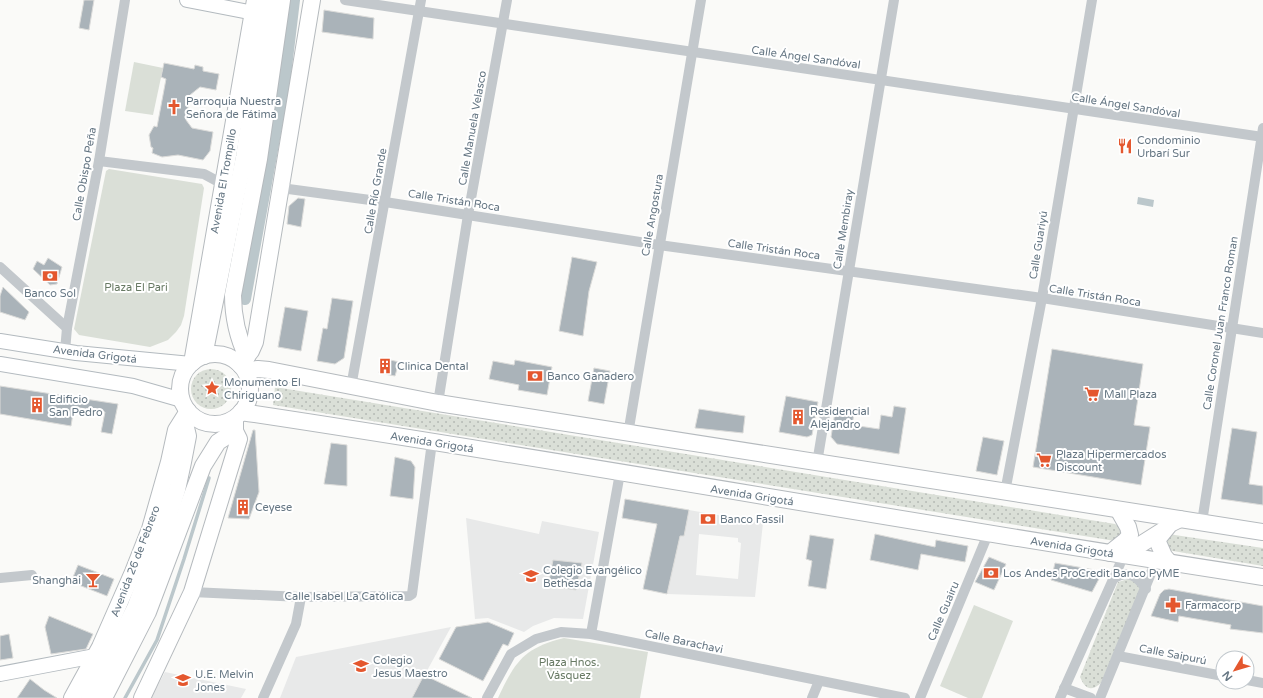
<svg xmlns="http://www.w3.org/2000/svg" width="1263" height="698" font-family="'Varela Round',sans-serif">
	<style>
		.built { fill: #e8e9e9; fill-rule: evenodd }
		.grass { fill: url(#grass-dots) }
		.park { fill: #dadfd7 }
		.water { fill: #bbc7cb }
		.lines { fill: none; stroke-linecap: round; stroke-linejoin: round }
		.stream { stroke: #bbc7cb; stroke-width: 3.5 }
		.canal { stroke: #bbc7cb; stroke-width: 12 }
		.building { fill: #aab3b9; stroke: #dcdcda }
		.secondary-casing { stroke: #b3babf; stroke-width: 16 }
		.primary-casing { stroke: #b5babe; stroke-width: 18 }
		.street { stroke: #c3c8cc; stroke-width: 10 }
		.secondary { stroke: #fff; stroke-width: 14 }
		.primary { stroke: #fff; stroke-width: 16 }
		.labels { text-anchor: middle; stroke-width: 4; stroke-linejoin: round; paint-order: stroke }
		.street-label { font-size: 11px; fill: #657683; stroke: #fff }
		.poi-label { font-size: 11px; fill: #657683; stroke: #fff; text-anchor: start }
		.park-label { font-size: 11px; fill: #687a64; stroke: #fff }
	</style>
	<defs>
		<pattern id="grass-dots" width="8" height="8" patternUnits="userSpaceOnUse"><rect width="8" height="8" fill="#dadfd7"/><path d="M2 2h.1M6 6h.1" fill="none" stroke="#b4b9b4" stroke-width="1.8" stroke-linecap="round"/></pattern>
	</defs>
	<rect width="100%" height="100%" fill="#fafaf8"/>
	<g class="built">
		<path d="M689 510 763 523 755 597 667 594 680 536H684ZM699 534 738 538V542L741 543 738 579 696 575Z"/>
		<polygon points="466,518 539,534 542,521 599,532 583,619 554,618 533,626 524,632 488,618 475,619"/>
		<polygon points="451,627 412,698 280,698 296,657"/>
		<polygon points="165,672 246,689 241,698 151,698"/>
	</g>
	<g class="grass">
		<circle cx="211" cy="389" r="20"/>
		<polygon points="275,387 1115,524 1122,528 1122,534 1115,541 273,405"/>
		<polygon points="1168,534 1263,548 1263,566 1167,550 1163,537"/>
		<path d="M1128 579 1136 581 1140 587 1139 593 1101 683C1091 692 1085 689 1080 677L1118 582Z"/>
	</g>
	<g class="park">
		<polygon points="134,62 163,68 153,115 125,111"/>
		<polygon points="109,169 202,184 204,188 184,316 181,325 176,332 168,340 150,347 79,335 74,329 106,171"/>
		<polygon points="974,605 1013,621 982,698 968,698 940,686"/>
		<path d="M564 638 648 652 640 698H498C515 662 523 648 564 638Z"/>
	</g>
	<polygon class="water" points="1138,197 1154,200 1153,207 1137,204"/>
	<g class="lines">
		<polyline class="stream" points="125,698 157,640 184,559 209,478"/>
		<polyline class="canal" points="245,299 284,84 294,0"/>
	</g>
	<g class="building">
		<polygon points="84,0 94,0 89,30 79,28"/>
		<polygon points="324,10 374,18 373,39 322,32"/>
		<polygon points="164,63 194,69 195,65 203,67 203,71 219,74 216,90 200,87 190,95 186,120 192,128 213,132 210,151 203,160 178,155 162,157 152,153 153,148 151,147 149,135 154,126 157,127 166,79 161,77"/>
		<polygon points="298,198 305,199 301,227 287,224 289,206"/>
		<polygon points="572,257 597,262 589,291 583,336 559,331"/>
		<polygon points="48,258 62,267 57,284 50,285 33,269 37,261 44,265"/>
		<polygon points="3,287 29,312 25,320 0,312 0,296"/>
		<polygon points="332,298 353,301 344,358 335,364 317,361 323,328 327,329"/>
		<polygon points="285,307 308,311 301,351 278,347"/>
		<polygon points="1052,349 1143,364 1134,425 1150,427 1141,485 1033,467"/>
		<polygon points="382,358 399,362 395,376 379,373"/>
		<polygon points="515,360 552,367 547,395 518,390 519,385 489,379 493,361 514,365"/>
		<polygon points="594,368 610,371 604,404 588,401"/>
		<polygon points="0,386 118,404 112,434 101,432 105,412 74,407 71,426 0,414"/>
		<polygon points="786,396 818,402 812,435 807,437 779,432"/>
		<polygon points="894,406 906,408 899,454 837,444 831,437 835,412 854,414 852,425 879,429 881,415 892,417"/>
		<polygon points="699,409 745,416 743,433 695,428"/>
		<polygon points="1232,428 1257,432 1249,484 1263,486 1263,505 1221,499"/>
		<polygon points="253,430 255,430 259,492 249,519 228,518"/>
		<polygon points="983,437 1004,441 997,475 976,471"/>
		<polygon points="331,443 347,445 347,486 324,484"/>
		<polygon points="395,457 411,461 415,467 413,499 390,496"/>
		<polygon points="625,499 689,510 684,536 680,536 667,594 643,589 657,524 622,518"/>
		<polygon points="875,534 935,547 936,540 968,546 965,562 921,554 918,570 870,560"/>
		<polygon points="810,535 834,539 826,589 808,586 812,561 806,559"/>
		<polygon points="989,557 1006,564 994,590 975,582"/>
		<polygon points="553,560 582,563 576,590 548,586"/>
		<polygon points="1055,563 1095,570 1100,577 1092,592 1051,580"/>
		<polygon points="78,565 114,579 107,596 71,582"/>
		<polygon points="1169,589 1263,606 1263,633 1230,629 1231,625 1179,616 1178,622 1151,616 1160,594 1164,590"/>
		<polygon points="49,616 93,634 86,649 51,654 45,627"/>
		<polygon points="488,622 514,633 508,646 503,644 483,681 439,659 456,627"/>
		<polygon points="9,634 13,658 0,660 0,636"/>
		<polygon points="424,675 472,698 412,698"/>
		<polygon points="30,679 44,690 57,698 17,698"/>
	</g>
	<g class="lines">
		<g class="secondary-casing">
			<g id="secondary">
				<polyline points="187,0 254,13"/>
				<polyline points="0,341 76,353 191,364"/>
				<polyline points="0,364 133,386 182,400"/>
				<polyline points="0,674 95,656"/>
			</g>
		</g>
		<g class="primary-casing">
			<g id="primary">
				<circle cx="215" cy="389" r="35"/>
				<polyline points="204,356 244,157 268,0"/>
				<path d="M247 357C237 336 233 318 233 295L259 159 282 0"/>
				<polyline points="192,363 255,0"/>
				<polyline points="240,365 251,351 255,342 312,0"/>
				<polyline points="245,370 258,369 269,370 438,403 1263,532"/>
				<path d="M241 412C582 463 922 525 1263 577"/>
				<polyline points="1110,553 1125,541 1130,535 1128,527 1119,511"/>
				<polyline points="1124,555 1162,531"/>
				<polyline points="1170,563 1164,556 1157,540 1170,524 1180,519"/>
				<polyline points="72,698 100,647 133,572 150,529 169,462 176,430 188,411"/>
				<polyline points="89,698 135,608 162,536 177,490 183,462 188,436 184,419"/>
				<polyline points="104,698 148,612 203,466 218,442 235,431"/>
				<polyline points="142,698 192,592 239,439 235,431 235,421"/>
			</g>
		</g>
		<g class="street">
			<polyline points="345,0 1263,137"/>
			<polyline points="99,161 204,174 217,181 222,187"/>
			<polyline points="281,188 385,202 659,245 1042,298 1263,333"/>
			<polyline points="0,267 67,328"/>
			<polyline points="65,351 67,328 99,161 125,0"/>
			<polyline points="351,387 421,0"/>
			<polyline points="438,403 468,215 507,0"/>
			<polyline points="628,434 701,0"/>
			<polyline points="817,463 894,0"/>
			<polyline points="1005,492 1042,298 1092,0"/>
			<polyline points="1202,522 1263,128"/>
			<polyline points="0,578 32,575"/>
			<path d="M1113 579C1128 569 1137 576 1146 589"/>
			<polyline points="192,592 301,597 409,596 412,594 432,442"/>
			<polyline points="591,634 620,473"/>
			<polyline points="1118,656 1223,676"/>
			<polyline points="1247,680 1263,683"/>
			<polyline points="1064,688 1091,698"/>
			<polyline points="263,698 296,624 301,597"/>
			<polyline points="487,698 511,654 536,639 561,632 591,634 905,698"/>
			<polyline points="812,698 819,681"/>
			<polyline points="920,698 988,534"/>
			<polyline points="1060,698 1124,555"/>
			<polyline points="1100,698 1156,561"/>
		</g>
		<use href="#secondary" class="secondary"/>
		<use href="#primary" class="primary"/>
	</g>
	<defs>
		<g id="church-bare" transform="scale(1.2)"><path d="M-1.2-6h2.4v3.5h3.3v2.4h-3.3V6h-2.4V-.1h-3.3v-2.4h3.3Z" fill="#e4572e" stroke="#fff" stroke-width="2.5" paint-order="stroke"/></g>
		<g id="restaurant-bare" transform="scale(1.2)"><path d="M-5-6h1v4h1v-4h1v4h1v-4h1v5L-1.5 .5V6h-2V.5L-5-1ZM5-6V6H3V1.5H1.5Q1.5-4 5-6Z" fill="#e4572e" stroke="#fff" stroke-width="2.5" paint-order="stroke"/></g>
		<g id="bank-bare" transform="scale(1.2)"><path d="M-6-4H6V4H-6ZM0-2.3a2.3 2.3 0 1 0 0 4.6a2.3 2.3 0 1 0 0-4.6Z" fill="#e4572e" stroke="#fff" stroke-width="2.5" paint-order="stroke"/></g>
		<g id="building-bare" transform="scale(1.2)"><path d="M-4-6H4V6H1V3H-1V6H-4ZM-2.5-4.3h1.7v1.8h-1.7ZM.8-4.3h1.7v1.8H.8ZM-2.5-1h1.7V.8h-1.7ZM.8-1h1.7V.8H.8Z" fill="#e4572e" stroke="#fff" stroke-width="2.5" paint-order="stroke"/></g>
		<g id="sight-bare" transform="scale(1.2)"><path d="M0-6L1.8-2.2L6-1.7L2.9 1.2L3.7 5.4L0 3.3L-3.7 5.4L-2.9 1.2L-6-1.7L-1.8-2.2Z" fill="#e4572e" stroke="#fff" stroke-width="2.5" paint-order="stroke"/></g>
		<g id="supermarket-bare" transform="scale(1.2)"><path d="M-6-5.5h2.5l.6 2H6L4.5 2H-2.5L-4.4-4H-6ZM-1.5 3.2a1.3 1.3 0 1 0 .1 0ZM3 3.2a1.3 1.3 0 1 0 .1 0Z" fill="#e4572e" stroke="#fff" stroke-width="2.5" paint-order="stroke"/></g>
		<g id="school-bare" transform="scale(1.2)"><path d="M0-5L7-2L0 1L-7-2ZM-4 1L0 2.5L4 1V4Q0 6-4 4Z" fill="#e4572e" stroke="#fff" stroke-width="2.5" paint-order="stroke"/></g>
		<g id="bar-bare" transform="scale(1.2)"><path d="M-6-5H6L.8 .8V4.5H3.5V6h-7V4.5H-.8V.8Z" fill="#e4572e" stroke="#fff" stroke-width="2.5" paint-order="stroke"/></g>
		<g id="pharmacy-bare" transform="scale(1.2)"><path d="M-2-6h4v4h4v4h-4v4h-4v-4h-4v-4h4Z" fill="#e4572e" stroke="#fff" stroke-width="2.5" paint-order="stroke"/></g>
	</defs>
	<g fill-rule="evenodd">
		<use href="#church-bare" x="174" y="107"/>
		<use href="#restaurant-bare" x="1125" y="146"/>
		<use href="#bank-bare" x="50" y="276"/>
		<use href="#building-bare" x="385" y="366"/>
		<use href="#bank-bare" x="535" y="376"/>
		<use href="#sight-bare" x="212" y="388"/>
		<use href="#supermarket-bare" x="1092" y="394"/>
		<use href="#building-bare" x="37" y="405"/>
		<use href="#building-bare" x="798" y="417"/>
		<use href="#supermarket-bare" x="1044" y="460"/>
		<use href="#building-bare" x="243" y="507"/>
		<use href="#bank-bare" x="708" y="519"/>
		<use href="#bank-bare" x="991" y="573"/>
		<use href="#school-bare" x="531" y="576"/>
		<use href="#bar-bare" x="93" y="580"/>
		<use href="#pharmacy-bare" x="1173" y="605"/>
		<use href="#school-bare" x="361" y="666"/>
		<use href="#school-bare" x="183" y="680"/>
	</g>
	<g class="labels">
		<g class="street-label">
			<text transform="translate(806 57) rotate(8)" y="4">Calle Ángel Sandóval</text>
			<text transform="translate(1126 105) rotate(9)" y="4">Calle Ángel Sandóval</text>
			<text transform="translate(472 128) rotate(-80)" y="4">Calle Manuela Velasco</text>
			<text transform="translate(84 174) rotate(-80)" y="4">Calle Obispo Peña</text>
			<text transform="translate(223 181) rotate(-80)" y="4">Avenida El Trompillo</text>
			<text transform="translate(375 191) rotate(-80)" y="4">Calle Río Grande</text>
			<text transform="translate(454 200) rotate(9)" y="4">Calle Tristán Roca</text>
			<text transform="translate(652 215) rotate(-80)" y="4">Calle Angostura</text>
			<text transform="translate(843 229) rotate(-81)" y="4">Calle Membiray</text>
			<text transform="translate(1038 245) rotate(-81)" y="4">Calle Guariyú</text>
			<text transform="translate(774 249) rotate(8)" y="4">Calle Tristán Roca</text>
			<text transform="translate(1095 295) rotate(9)" y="4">Calle Tristán Roca</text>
			<text transform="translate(1220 323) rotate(-81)" y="4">Calle Coronel Juan Franco Roman</text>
			<text transform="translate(95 354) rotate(7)" y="4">Avenida Grigotá</text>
			<text transform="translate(432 442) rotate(9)" y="4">Avenida Grigotá</text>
			<text transform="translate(752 495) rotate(9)" y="4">Avenida Grigotá</text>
			<text transform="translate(1072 547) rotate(9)" y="4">Avenida Grigotá</text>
			<text transform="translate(135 561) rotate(-69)" y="4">Avenida 26 de Febrero</text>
			<text x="344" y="600">Calle Isabel La Católica</text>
			<text transform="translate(943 611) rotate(-67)" y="4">Calle Guairu</text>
			<text transform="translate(684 641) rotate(12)" y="4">Calle Barachavi</text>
			<text transform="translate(1173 654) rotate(11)" y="4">Calle Saipurú</text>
		</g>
		<g class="poi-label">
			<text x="186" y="105">Parroquia Nuestra<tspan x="186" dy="13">Señora de Fátima</tspan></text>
			<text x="1137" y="144">Condominio<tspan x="1137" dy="13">Urbarí Sur</tspan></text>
			<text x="50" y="297" text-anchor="middle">Banco Sol</text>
			<text x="397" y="370">Clinica Dental</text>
			<text x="547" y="380">Banco Ganadero</text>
			<text x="224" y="386">Monumento El<tspan x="224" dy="13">Chiriguano</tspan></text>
			<text x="1104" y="398">Mall Plaza</text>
			<text x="49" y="403">Edificio<tspan x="49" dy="13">San Pedro</tspan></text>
			<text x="810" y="415">Residencial<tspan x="810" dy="13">Alejandro</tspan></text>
			<text x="1056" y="458">Plaza Hipermercados<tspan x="1056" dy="13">Discount</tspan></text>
			<text x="255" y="511">Ceyese</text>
			<text x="720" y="523">Banco Fassil</text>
			<text x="543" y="574">Colegio Evangélico<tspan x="543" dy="13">Bethesda</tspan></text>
			<text x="1003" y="577">Los Andes ProCredit Banco PyME</text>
			<text x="81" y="584" text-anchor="end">Shanghai</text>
			<text x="1185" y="609">Farmacorp</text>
			<text x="373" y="664">Colegio<tspan x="373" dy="13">Jesus Maestro</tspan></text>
			<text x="195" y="678">U.E. Melvin<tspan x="195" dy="13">Jones</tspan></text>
		</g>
		<g class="park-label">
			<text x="136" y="291">Plaza El Pari</text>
			<text x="569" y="666">Plaza Hnos.<tspan x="569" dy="13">Vásquez</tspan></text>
		</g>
	</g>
	<g transform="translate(1235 670) rotate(232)"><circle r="19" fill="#ffffff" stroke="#c1c8cd"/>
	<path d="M0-3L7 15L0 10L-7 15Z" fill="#e4572e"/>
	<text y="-6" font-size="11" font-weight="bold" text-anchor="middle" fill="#657683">N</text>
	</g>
</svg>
